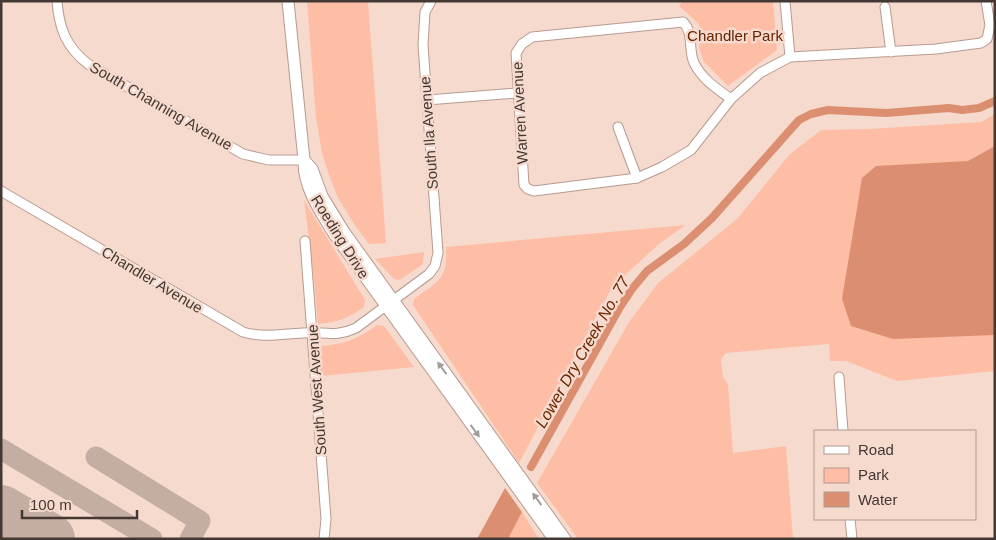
<svg xmlns="http://www.w3.org/2000/svg" width="996" height="540" font-family="Arial,sans-serif">
	<style>
		.green { fill: #febea5 }
		.water { fill: #db8f70 }
		.lines { fill: none; stroke-linecap: round; stroke-linejoin: round }
		.canal { stroke: #db8f70; stroke-width: 8 }
		.taxiway { stroke: #c4ada2; stroke-width: 21 }
		.runway { stroke: #c4ada2; stroke-width: 52 }
		.street-casing { stroke: #b79b90; stroke-width: 11 }
		.secondary-casing { stroke: #b79b90; stroke-width: 13 }
		.street { stroke: #fff; stroke-width: 9 }
		.secondary { stroke: #fff; stroke-width: 11 }
		.oneway { fill: #a19c99 }
		.labels { text-anchor: middle; stroke-width: 5; stroke-linejoin: round; paint-order: stroke }
		.park-label { font-size: 15px; fill: #662300; stroke: #f7dace }
		.street-label { font-size: 15px; fill: #433833; stroke: #f7dace }
		.water-label { font-size: 16px; font-style: italic; fill: #6b2702; stroke: #f7dace }
	</style>
	<rect width="100%" height="100%" fill="#f7dace"/>
	<g class="green">
		<polygon points="307,1 368,1 386,243 369,244 356,227 338,198 330,178 322,153 316,118"/>
		<polygon points="683,1 773,1 777,50 728,86 704,62 699,47 701,30 698,23 679,6"/>
		<polygon points="995,114 995,371 897,381 846,361 830,361 829,344 726,353 721,359 723,377 728,384 733,453 786,446 793,539 578,539 537,483 629,322 658,283 737,219 790,154 821,130 868,129 981,122"/>
		<path d="M304 200 365 300 364 307C347 319 338 322 318 324L313 271Z"/>
		<path d="M686 225 659 244 612 287 519 463 413 305 414 299C438 281 448 280 446 247Z"/>
		<polygon points="424,252 423,264 400,280 394,279 375,259"/>
		<path d="M377 325 384 326 414 367 321 376 319 346C345 344 356 340 377 325Z"/>
		<polygon points="522,512 539,539 508,539"/>
	</g>
	<g class="water">
		<polygon points="995,146 995,335 893,339 851,326 842,299 862,178 876,166 968,161"/>
		<polygon points="505,488 522,512 508,539 477,539"/>
	</g>
	<g class="lines">
		<polyline class="canal" points="531,467 620,307 632,289 647,271 684,244 712,218 799,120 811,114 828,110 886,113 949,108 962,110 979,108 995,101"/>
		<g class="taxiway">
			<polyline points="1,449 152,539"/>
			<polyline points="96,457 200,521 190,539"/>
		</g>
		<polyline class="runway" points="1,511 49,539"/>
		<g class="street-casing">
			<g id="street">
				<path d="M57 1C59 28 66 47 88 64L243 154 269 160H304"/>
				<polyline points="785,1 790,57"/>
				<polyline points="885,7 891,52"/>
				<path d="M731 99C717 89 702 79 694 63 688 49 694 33 683 22L532 37 522 44 516 53 524 185 528 189 534 191 637 178 662 167 691 150 731 99 760 73 790 57 936 49 981 43 987 39 990 25 986 1"/>
				<polyline points="427,100 517,93"/>
				<polyline points="618,127 637,178"/>
				<path d="M1 191 243 332C263 338 282 334 302 333 323 331 335 338 356 328L429 274 435 266 438 253 423 45 425 12 431 1"/>
				<polyline points="305,241 326,519 324,539"/>
				<polyline points="839,377 843,431"/>
				<polyline points="850,519 852,539"/>
			</g>
		</g>
		<g class="secondary-casing">
			<g id="secondary">
				<path d="M288 1 304 160C303 187 321 213 335 235L554 539"/>
				<polyline points="304,160 312,169 322,196 344,232 565,539"/>
			</g>
		</g>
		<use href="#street" class="street"/>
		<use href="#secondary" class="secondary"/>
	</g>
	<defs><path id="oneway-solid" d="M-6-.8H1V-3.2L6.5 0L1 3.2V.8H-6Z" transform="scale(1.25)"/></defs>
	<g class="oneway">
		<use href="#oneway-solid" transform="translate(442 368) rotate(-126)"/>
		<use href="#oneway-solid" transform="translate(475 431) rotate(54)"/>
		<use href="#oneway-solid" transform="translate(537 499) rotate(-126)"/>
	</g>
	<g class="labels">
		<g class="park-label">
			<text x="735" y="41">Chandler Park</text>
		</g>
		<g class="street-label">
			<text transform="translate(161 106) rotate(30)" y="5">South Channing Avenue</text>
			<text transform="translate(520 113) rotate(-93)" y="5">Warren Avenue</text>
			<text transform="translate(429 133) rotate(-94)" y="5">South Ila Avenue</text>
			<text transform="translate(340 237) rotate(58)" y="5">Roeding Drive</text>
			<text transform="translate(152 280) rotate(31)" y="5">Chandler Avenue</text>
			<text transform="translate(317 390) rotate(-94)" y="5">South West Avenue</text>
		</g>
		<g class="water-label">
			<text transform="translate(582 352) rotate(-60)" y="6">Lower Dry Creek No. 77</text>
		</g>
	</g>
	<rect width="996" height="540" fill="none" stroke="#433833" stroke-width="5"/>
	<rect x="814" y="430" width="162" height="90" fill="#f7dace" stroke="#af9990"/>
	<rect x="824" y="446" width="25" height="8" fill="#ffffff" stroke="#af9990"/>
	<text x="858" y="455" font-size="15" fill="#433833">Road</text>
	<rect x="824" y="468" width="25" height="15" fill="#febea5" stroke="#af9990"/>
	<text x="858" y="480" font-size="15" fill="#433833">Park</text>
	<rect x="824" y="492" width="25" height="15" fill="#db8f70" stroke="#af9990"/>
	<text x="858" y="505" font-size="15" fill="#433833">Water</text>
	<path d="M22 510v8h115v-8" fill="none" stroke="#433833" stroke-width="2.5"/>
	<text x="30" y="510" font-size="15" fill="#433833" stroke="#f7dace" stroke-width="4" paint-order="stroke">100 m</text>
</svg>
